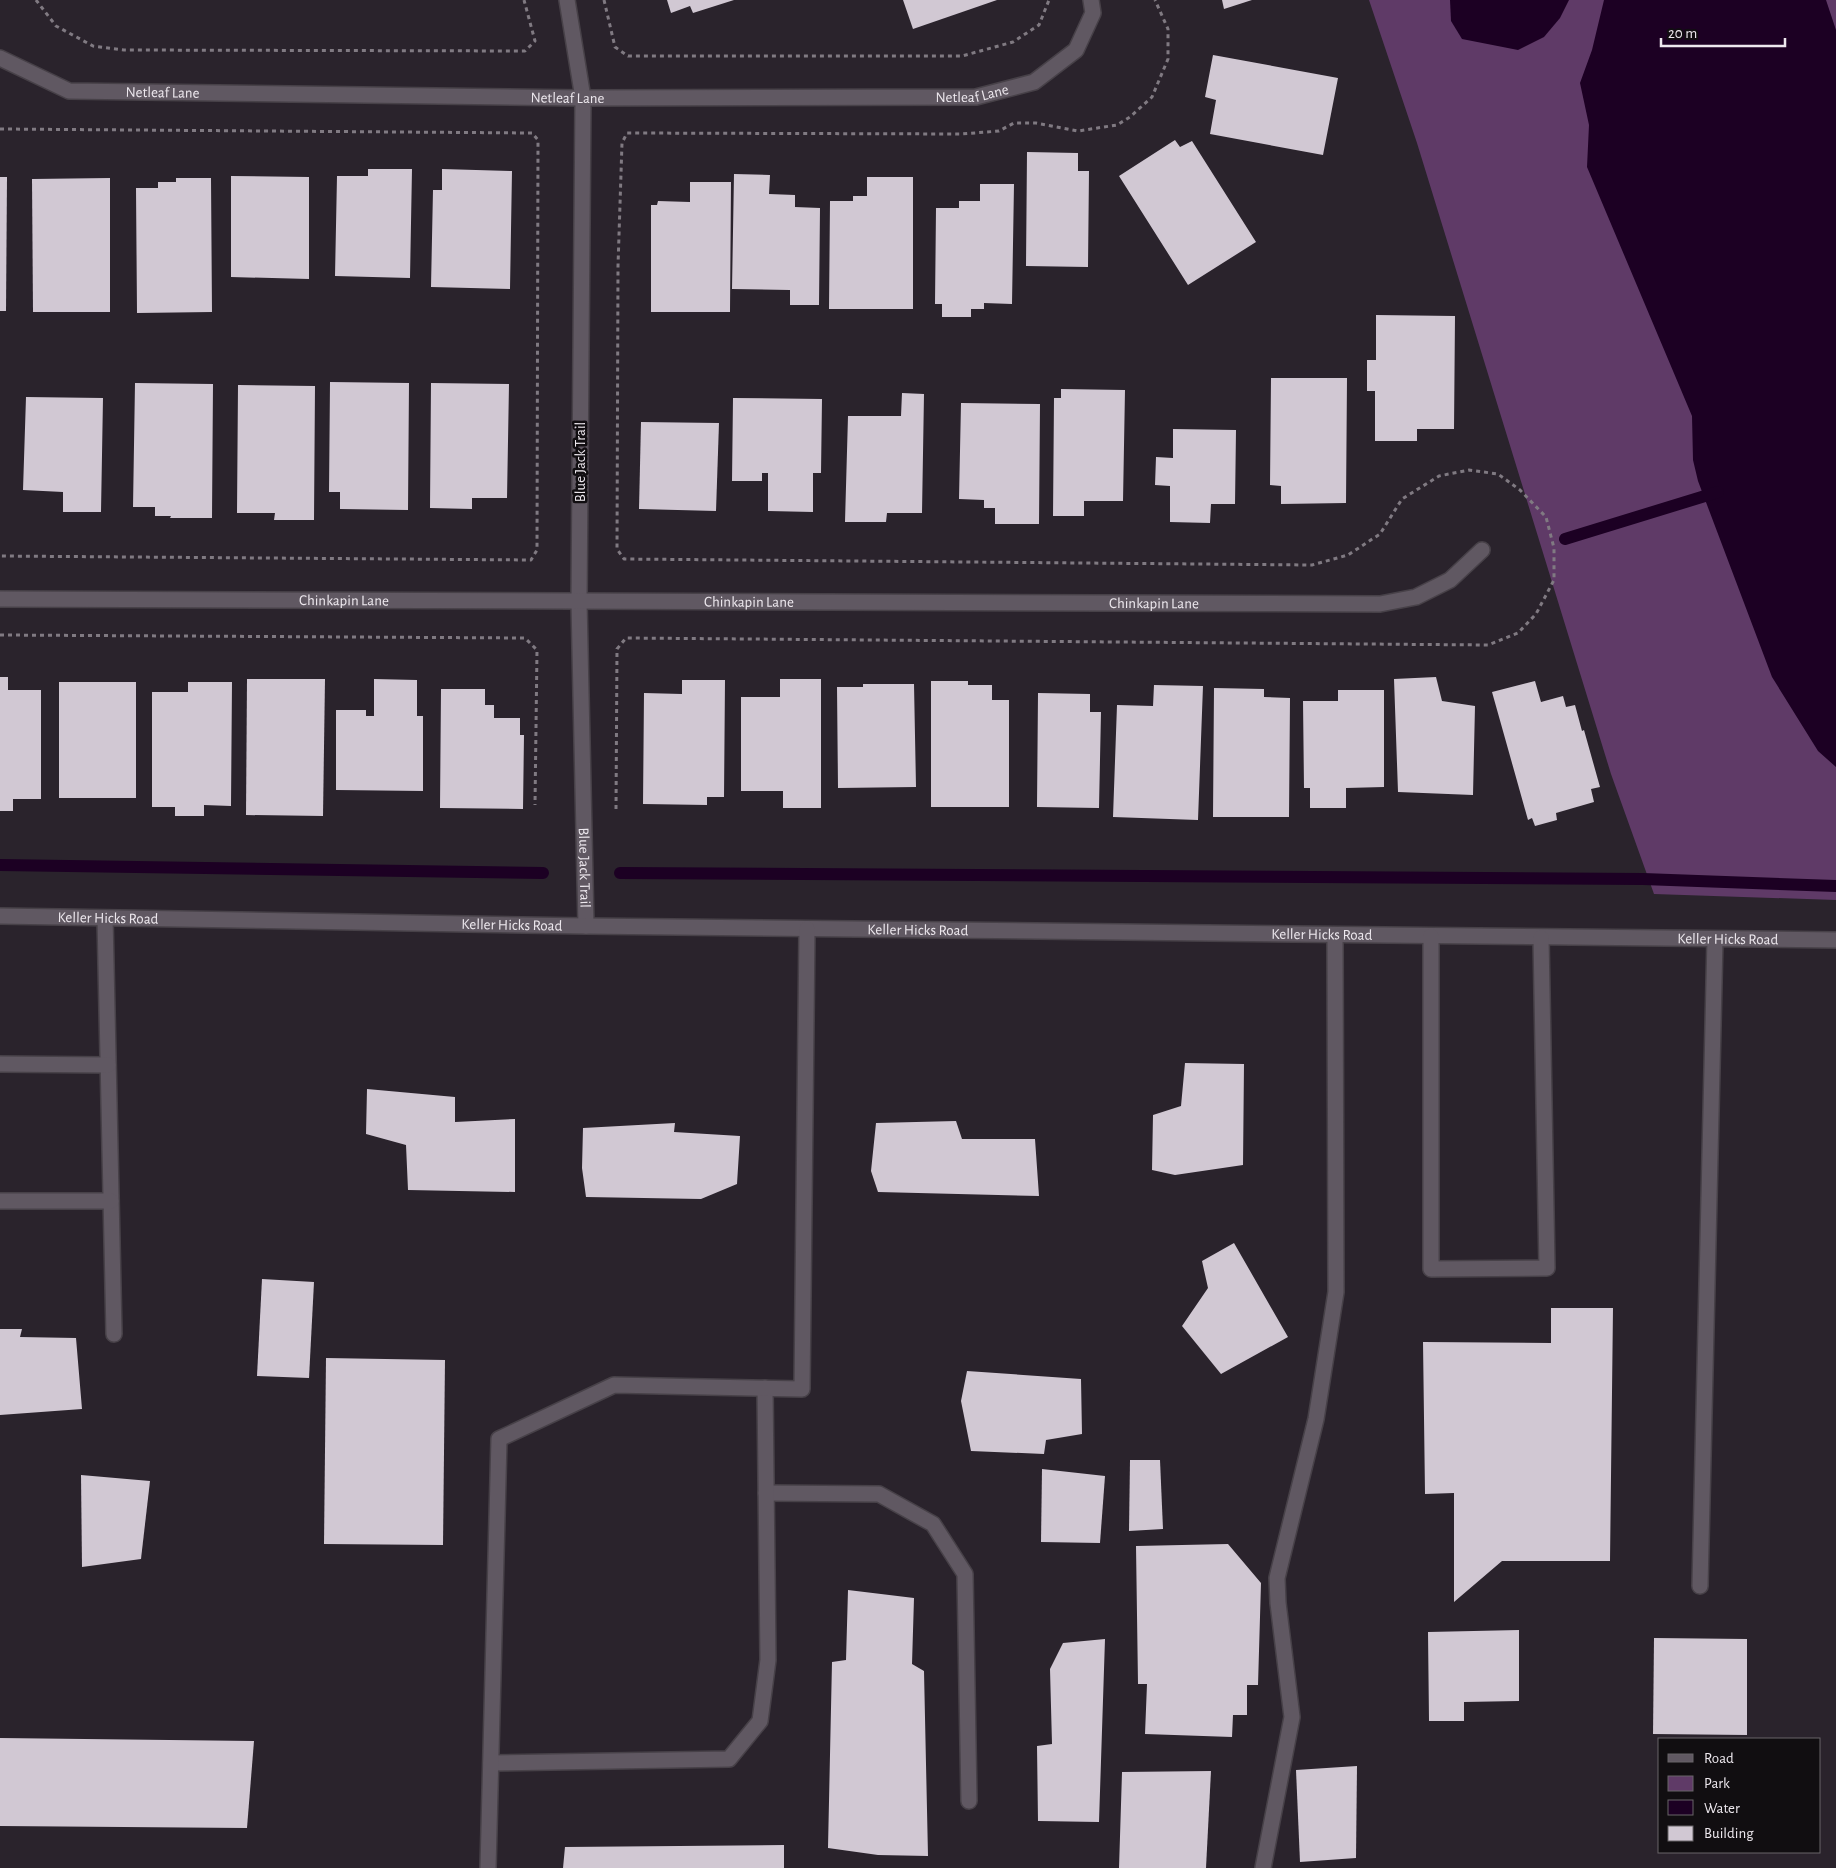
<svg xmlns="http://www.w3.org/2000/svg" width="1836" height="1868" font-family="'Alegreya Sans',sans-serif">
	<style>
		.green { fill: #5f3a67 }
		.water { fill: #1c0023 }
		.lines { fill: none; stroke-linecap: round; stroke-linejoin: round }
		.stream { stroke: #1c0023; stroke-width: 12 }
		.building { fill: #d1c8d3 }
		.minor-casing { stroke: #474148; stroke-width: 18 }
		.path { stroke: #807a82; stroke-width: 3; stroke-dasharray: 4 4; stroke-linecap: butt }
		.minor { stroke: #605862; stroke-width: 15 }
		.labels { text-anchor: middle; stroke-width: 5; stroke-linejoin: round; paint-order: stroke }
		.street-label { font-size: 15px; fill: #ede8ee; stroke: #110e11 }
	</style>
	<rect width="100%" height="100%" fill="#2a232c"/>
	<polygon class="green" points="1369,0 1836,0 1836,900 1654,894 1611,774 1417,143"/>
	<g class="water">
		<polygon points="1569,0 1560,18 1544,37 1518,50 1462,39 1451,21 1450,0"/>
		<polygon points="1604,0 1826,0 1836,30 1836,767 1818,751 1772,677 1698,481 1693,460 1692,416 1587,167 1589,125 1580,83 1592,50"/>
	</g>
	<g class="lines">
		<g class="stream">
			<polyline points="1565,539 1718,492"/>
			<polyline points="0,865 543,873"/>
			<polyline points="620,873 1643,879 1836,886"/>
		</g>
	</g>
	<g class="building">
		<polygon points="667,0 734,0 693,13 690,6 671,13"/>
		<polygon points="903,0 997,0 913,29"/>
		<polygon points="1222,0 1252,0 1224,9"/>
		<polygon points="1213,55 1338,78 1323,155 1210,134 1216,100 1205,97"/>
		<polygon points="1175,140 1180,147 1192,141 1256,242 1188,285 1119,176"/>
		<polygon points="1027,152 1078,153 1078,171 1089,171 1088,267 1026,266"/>
		<polygon points="368,169 412,169 410,278 335,276 337,176 368,176"/>
		<polygon points="442,169 512,171 510,289 431,287 433,190 442,190"/>
		<polygon points="734,174 770,175 769,194 795,195 795,207 820,208 819,305 790,305 790,290 732,289"/>
		<polygon points="231,176 309,177 309,279 231,277"/>
		<polygon points="0,177 7,177 6,311 0,311"/>
		<polygon points="867,177 913,177 913,309 829,309 830,201 853,201 853,196 867,196"/>
		<polygon points="110,178 110,312 33,312 32,179"/>
		<polygon points="176,178 211,178 212,312 137,313 136,188 158,188 158,182 176,182"/>
		<polygon points="690,182 731,182 730,312 651,312 651,205 657,205 658,201 690,202"/>
		<polygon points="980,184 1014,184 1012,304 984,303 984,309 971,309 971,317 942,317 942,304 935,304 936,208 959,208 959,201 980,201"/>
		<polygon points="1376,315 1455,316 1454,429 1417,429 1417,441 1375,441 1375,391 1367,391 1367,360 1376,360"/>
		<polygon points="1271,378 1347,378 1346,503 1281,504 1281,486 1270,485"/>
		<polygon points="330,382 409,383 408,510 340,509 340,492 329,492"/>
		<polygon points="135,383 213,384 212,518 170,518 171,516 155,516 155,507 133,507"/>
		<polygon points="431,383 509,384 507,498 472,498 472,509 430,508"/>
		<polygon points="238,385 315,386 314,520 274,520 275,513 237,513"/>
		<polygon points="1061,389 1125,390 1123,501 1084,501 1084,516 1053,516 1054,398 1061,398"/>
		<polygon points="902,393 924,394 922,513 887,513 886,522 845,522 848,416 901,416"/>
		<polygon points="26,397 103,398 101,512 63,512 63,492 23,490"/>
		<polygon points="733,398 822,399 821,473 813,473 813,512 768,511 768,473 762,473 762,481 732,481"/>
		<polygon points="961,403 1040,404 1039,524 995,524 995,508 984,508 984,500 959,499"/>
		<polygon points="641,422 719,423 716,511 639,509"/>
		<polygon points="1173,429 1236,430 1235,504 1211,504 1210,523 1170,522 1170,486 1155,485 1156,457 1173,458"/>
		<polygon points="0,677 8,677 8,690 41,690 41,799 13,799 13,811 0,811"/>
		<polygon points="1436,677 1442,701 1475,706 1473,795 1398,792 1394,679"/>
		<polygon points="247,679 325,679 323,816 246,815"/>
		<polygon points="374,679 417,680 417,716 423,716 423,791 336,790 336,710 366,710 366,716 374,716"/>
		<polygon points="780,679 821,679 821,808 783,808 783,791 741,791 741,697 780,697"/>
		<polygon points="682,680 725,680 724,797 707,797 707,805 643,804 644,693 682,694"/>
		<polygon points="931,681 968,681 968,685 992,685 992,700 1009,700 1009,807 931,807"/>
		<polygon points="1535,681 1541,702 1563,696 1566,707 1575,705 1582,731 1584,730 1600,787 1591,789 1594,802 1556,813 1557,820 1535,826 1532,818 1528,820 1492,692"/>
		<rect x="59" y="682" width="77" height="116"/>
		<polygon points="188,682 232,682 231,806 204,805 204,816 175,816 175,807 152,807 152,692 188,692"/>
		<polygon points="863,684 914,684 916,787 838,788 837,687 863,687"/>
		<polygon points="1154,685 1203,686 1198,820 1113,817 1117,705 1153,706"/>
		<polygon points="1214,688 1264,689 1264,697 1290,698 1289,817 1213,817"/>
		<polygon points="441,689 485,689 485,705 494,705 494,718 520,718 520,735 524,735 523,809 440,808"/>
		<polygon points="1338,690 1384,690 1384,787 1346,788 1346,808 1310,808 1310,788 1304,788 1303,701 1338,701"/>
		<polygon points="1038,693 1090,694 1090,712 1101,712 1099,808 1037,807"/>
		<polygon points="1185,1063 1244,1064 1243,1165 1175,1175 1152,1170 1153,1115 1181,1106"/>
		<polygon points="367,1089 455,1097 455,1122 515,1119 515,1192 408,1190 406,1145 366,1134"/>
		<polygon points="956,1121 962,1139 1035,1139 1039,1196 878,1192 871,1171 876,1123"/>
		<polygon points="675,1123 674,1132 740,1136 737,1184 701,1199 586,1197 582,1168 583,1128"/>
		<polygon points="1234,1243 1288,1337 1221,1374 1182,1326 1208,1288 1202,1261"/>
		<polygon points="262,1279 314,1282 309,1378 257,1376"/>
		<polygon points="1551,1308 1613,1308 1610,1561 1502,1561 1454,1602 1454,1493 1425,1494 1423,1342 1551,1343"/>
		<polygon points="0,1329 22,1329 20,1337 76,1338 82,1409 0,1415"/>
		<polygon points="326,1358 445,1360 443,1545 324,1544"/>
		<polygon points="967,1371 1081,1379 1082,1434 1046,1440 1044,1454 971,1451 961,1401"/>
		<polygon points="1130,1460 1160,1460 1163,1529 1129,1531"/>
		<polygon points="1042,1469 1105,1476 1100,1543 1041,1542"/>
		<polygon points="81,1475 150,1481 141,1559 82,1567"/>
		<polygon points="1228,1544 1261,1583 1258,1685 1247,1685 1247,1715 1233,1715 1232,1737 1145,1734 1147,1684 1138,1684 1136,1546"/>
		<polygon points="848,1590 914,1598 912,1664 924,1671 928,1856 878,1855 828,1848 832,1662 846,1660"/>
		<polygon points="1519,1630 1519,1701 1464,1702 1464,1721 1429,1721 1428,1632"/>
		<polygon points="1654,1638 1747,1639 1747,1735 1653,1734"/>
		<polygon points="1105,1639 1099,1822 1038,1821 1037,1746 1052,1744 1050,1669 1063,1643"/>
		<polygon points="0,1738 254,1741 247,1828 0,1826"/>
		<polygon points="1357,1766 1356,1858 1300,1862 1296,1770"/>
		<polygon points="1211,1771 1206,1868 1119,1868 1122,1772"/>
		<polygon points="784,1845 784,1868 563,1868 565,1847"/>
	</g>
	<g class="lines">
		<g class="minor-casing">
			<g id="minor">
				<path id="s1" d="M567 0 583 98 579 602 586 926"/>
				<path id="s2" d="M0 58 69 91 583 98 976 97 1034 82 1076 50 1093 13 1091 0"/>
				<path id="s3" d="M0 599 1380 604 1416 597 1450 580 1482 550"/>
				<path id="s4" d="M0 916 586 926 1836 940"/>
				<polyline points="105,918 114,1334"/>
				<polyline points="1431,936 1431,1269 1547,1268 1541,938"/>
				<polyline points="0,1064 108,1065"/>
				<polyline points="0,1201 111,1201"/>
				<polyline points="766,1493 879,1494 933,1524 965,1574 969,1801"/>
				<polyline points="1700,1586 1715,939"/>
				<polyline points="491,1763 729,1759 760,1721 768,1660 765,1388"/>
				<polyline points="488,1868 499,1439 614,1385 802,1389 807,929"/>
				<polyline points="1263,1868 1292,1717 1278,1603 1277,1578 1316,1419 1336,1292 1335,935"/>
			</g>
		</g>
		<g class="path">
			<polyline points="36,0 56,26 93,46 124,50 525,51 535,41 524,0"/>
			<polyline points="604,0 615,47 628,56 962,56 1013,42 1039,25 1049,0"/>
			<polyline points="0,129 532,133 538,140 537,550 531,560 0,556"/>
			<polyline points="0,635 525,638 537,650 535,805"/>
			<polyline points="616,809 617,649 626,638 1488,645 1518,633 1536,614 1554,580 1554,548 1546,517 1520,490 1498,474 1469,470 1439,476 1402,499 1380,534 1348,555 1312,565 624,559 617,549 618,266 622,143 627,133 961,134 999,131 1014,123 1036,123 1078,131 1117,125 1130,117 1152,97 1168,59 1168,29 1155,0"/>
		</g>
		<use href="#minor" class="minor"/>
	</g>
	<g class="labels">
		<g class="street-label">
			<text dy="5" stroke="none"><textPath href="#s2" startOffset="980">Netleaf Lane</textPath></text>
			<text dy="5" stroke="none"><textPath href="#s2" startOffset="170">Netleaf Lane</textPath></text>
			<text dy="5" stroke="none"><textPath href="#s2" startOffset="575">Netleaf Lane</textPath></text>
			<text transform="translate(580 462) rotate(-90)" y="5">Blue Jack Trail</text>
			<text dy="5" stroke="none"><textPath href="#s3" startOffset="344">Chinkapin Lane</textPath></text>
			<text dy="5" stroke="none"><textPath href="#s3" startOffset="749">Chinkapin Lane</textPath></text>
			<text dy="5" stroke="none"><textPath href="#s3" startOffset="1154">Chinkapin Lane</textPath></text>
			<text dy="5" stroke="none"><textPath href="#s1" startOffset="869">Blue Jack Trail</textPath></text>
			<text dy="5" stroke="none"><textPath href="#s4" startOffset="108">Keller Hicks Road</textPath></text>
			<text dy="5" stroke="none"><textPath href="#s4" startOffset="512">Keller Hicks Road</textPath></text>
			<text dy="5" stroke="none"><textPath href="#s4" startOffset="918">Keller Hicks Road</textPath></text>
			<text dy="5" stroke="none"><textPath href="#s4" startOffset="1322">Keller Hicks Road</textPath></text>
			<text dy="5" stroke="none"><textPath href="#s4" startOffset="1728">Keller Hicks Road</textPath></text>
		</g>
	</g>
	<rect x="1658" y="1738" width="162" height="115" fill="#110e11" stroke="#696569"/>
	<rect x="1668" y="1754" width="25" height="8" fill="#605862" stroke="#696569"/>
	<text x="1704" y="1763" font-size="15" fill="#ede8ee">Road</text>
	<rect x="1668" y="1776" width="25" height="15" fill="#5f3a67" stroke="#696569"/>
	<text x="1704" y="1788" font-size="15" fill="#ede8ee">Park</text>
	<rect x="1668" y="1800" width="25" height="15" fill="#1c0023" stroke="#696569"/>
	<text x="1704" y="1813" font-size="15" fill="#ede8ee">Water</text>
	<rect x="1668" y="1826" width="25" height="15" fill="#d1c8d3" stroke="#696569"/>
	<text x="1704" y="1838" font-size="15" fill="#ede8ee">Building</text>
	<path d="M1661 38v8h124v-8" fill="none" stroke="#ede8ee" stroke-width="2.5"/>
	<text x="1668" y="38" font-size="15" fill="#ede8ee" stroke="#110e11" stroke-width="4" paint-order="stroke">20 m</text>
</svg>
